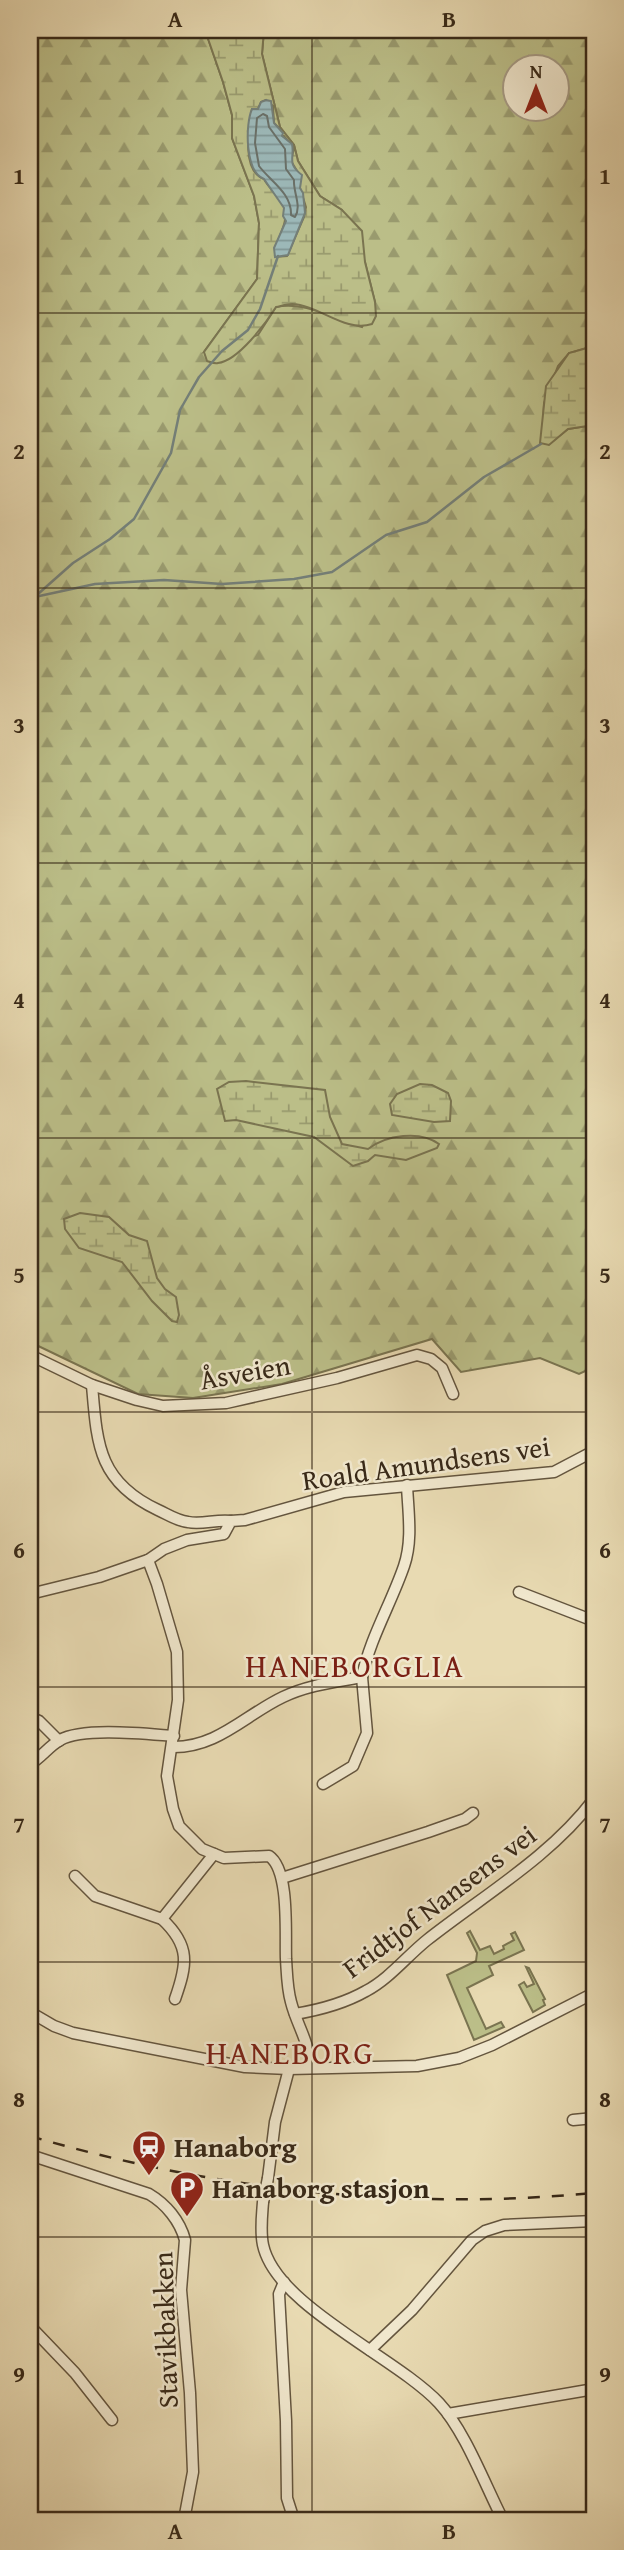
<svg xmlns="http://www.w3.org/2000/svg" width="624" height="2550" font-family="'Gentium Book Plus',serif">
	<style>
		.grass { fill: #bbbe88; stroke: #7a7450; stroke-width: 2 }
		.forest { fill: url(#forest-firs); stroke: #7a7450; stroke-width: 2; fill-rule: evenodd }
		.wetland { fill: url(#wetland-marsh); stroke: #7a7450; stroke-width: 2; fill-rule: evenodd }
		.water { fill: url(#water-rules); stroke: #747f78; stroke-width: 2 }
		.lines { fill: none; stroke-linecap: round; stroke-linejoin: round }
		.shore { stroke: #6a7068; stroke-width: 2 }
		.stream { stroke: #747f78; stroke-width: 2.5 }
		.minor-casing { stroke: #64553e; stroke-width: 13 }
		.minor { stroke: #f0e7cd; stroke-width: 10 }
		.rail { stroke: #382918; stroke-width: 2.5; stroke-dasharray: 12 12; stroke-linecap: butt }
		.minor-bridge-casing { stroke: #64553e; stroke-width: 13; stroke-linecap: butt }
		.minor-bridge { stroke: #f0e7cd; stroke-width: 10 }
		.grid { fill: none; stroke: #382918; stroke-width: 2; stroke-opacity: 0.55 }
		.labels { text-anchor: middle; stroke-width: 5; stroke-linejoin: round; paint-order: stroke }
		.street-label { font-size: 28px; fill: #382918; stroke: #f0e7cd }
		.poi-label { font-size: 28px; font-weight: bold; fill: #382918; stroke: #f0e7cd; text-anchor: start }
		.quarter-label { font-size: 32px; letter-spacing: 2px; fill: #7a1f14; stroke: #f0e7cd }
		.neatline { fill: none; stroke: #382918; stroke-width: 2.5 }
		.grid-label { font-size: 23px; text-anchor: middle; font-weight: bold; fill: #382918 }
	</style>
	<defs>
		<pattern id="forest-firs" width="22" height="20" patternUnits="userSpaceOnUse" patternTransform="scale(1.75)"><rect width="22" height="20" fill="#bbbe88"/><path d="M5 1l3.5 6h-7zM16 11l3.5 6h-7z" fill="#999a6e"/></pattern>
		<pattern id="wetland-marsh" width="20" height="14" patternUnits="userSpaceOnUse" patternTransform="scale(1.75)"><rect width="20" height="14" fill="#bbbe88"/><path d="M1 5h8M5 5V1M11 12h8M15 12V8" fill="none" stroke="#999a6e"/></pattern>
		<pattern id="water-rules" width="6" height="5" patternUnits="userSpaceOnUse" patternTransform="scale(1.75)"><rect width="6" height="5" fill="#9cb8b8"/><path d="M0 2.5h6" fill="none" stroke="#809695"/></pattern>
	</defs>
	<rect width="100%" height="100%" fill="#e8dab2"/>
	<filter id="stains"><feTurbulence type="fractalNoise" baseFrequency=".00286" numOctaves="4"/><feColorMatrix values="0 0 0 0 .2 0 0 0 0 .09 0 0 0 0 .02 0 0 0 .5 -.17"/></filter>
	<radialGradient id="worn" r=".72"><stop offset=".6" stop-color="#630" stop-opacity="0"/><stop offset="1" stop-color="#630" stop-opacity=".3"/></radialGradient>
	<g class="grass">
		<polygon points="470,1931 480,1950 490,1946 494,1954 504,1949 503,1946 514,1940 511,1934 515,1932 524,1950 489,1966 493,1975 467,1988 486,2029 501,2022 504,2027 474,2040 447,1975 476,1961 477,1953 467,1933"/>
		<polygon points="526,1967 529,1968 545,1999 543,2000 545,2005 533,2012 519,1985 524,1982 527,1987 534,1984"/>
	</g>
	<path class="forest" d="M30 30H205L223 82 232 115V138L254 196 259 223 257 279 204 352 258 335 276 307C306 301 333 319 362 327L375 302 365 262 342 210 320 196 298 161 294 145 280 127 262 54 264 30H594V354L586 348 569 353 558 366 544 403 543 422 549 444 568 429 594 425V1367L579 1374 540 1358 461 1372 432 1339 282 1384 193 1398 138 1394 30 1342ZM516 66H558V108H516Z"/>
	<g class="wetland">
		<path d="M205 30H264L262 54 280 127 294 145 298 161 320 196 342 210 362 231 365 262 375 302 376 316 372 324C345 333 319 305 292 304 287 304 281 306 276 307 266 323 238 361 218 363 214 364 211 362 207 361L204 352 257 279 259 223 254 196 232 138V115L223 82ZM266 100 273 106 274 123 279 128 282 136H284L294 148 291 161 299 174 300 188 306 207 304 217 287 256 275 257C274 239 290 225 284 207 280 196 269 189 264 179 241 171 249 128 252 109H258L261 102Z"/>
		<polygon points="587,348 594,354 594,425 568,429 549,445 540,443 546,386 569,353"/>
		<path d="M246 1081 325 1090 330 1117 342 1144 368 1149C386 1135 420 1130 439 1144L437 1148 406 1160 375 1155 368 1161 353 1166 314 1137 236 1120 225 1121 217 1089 229 1082Z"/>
		<polygon points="420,1084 432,1085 448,1093 451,1101 450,1121 434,1122 392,1115 390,1104 397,1094"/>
		<polygon points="80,1213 109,1217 129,1235 147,1241 157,1278 165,1289 176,1297 179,1315 177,1322 172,1321 152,1301 122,1262 79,1248 65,1229 64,1219"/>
	</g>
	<path class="water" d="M266 100 271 101 274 123 283 133 282 136 292 144C295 158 286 163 302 175L300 188 303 193 305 213 288 255 275 257 274 248 286 221 283 216 284 208 264 179C245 172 245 125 252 109H258L261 102Z"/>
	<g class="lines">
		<path class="shore" d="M263 114 267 116 269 127 285 149 286 169 294 180C293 192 302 206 295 217L291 215C292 193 270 181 259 166L255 143 257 118Z"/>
		<g class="stream">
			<polyline points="38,594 73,563 110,539 134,519 171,453 180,410 188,396 199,377 222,351 248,330 260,309 278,256"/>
			<polyline points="30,598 95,584 164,580 222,584 294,579 332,572 386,535 427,522 484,477 541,444"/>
		</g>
		<g class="minor-casing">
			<g id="minor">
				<polyline points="30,1355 92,1385 137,1400 163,1406 226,1403 337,1378 417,1355 431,1359 442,1368 453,1394"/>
				<path d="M92 1385C97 1444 98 1482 158 1510 167 1514 177 1521 188 1522 202 1525 216 1519 231 1521"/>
				<path d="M148 1560 157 1584 177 1652 178 1700 167 1776 173 1809 179 1826 202 1849 224 1858 269 1856C290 1870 285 1934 286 1959 287 1973 287 1988 291 2002 297 2026 310 2042 310 2068"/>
				<polyline points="519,1592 594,1621"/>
				<polyline points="30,1594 99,1577 148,1560 164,1549 187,1540 224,1534 231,1521 245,1520 344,1492 554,1472 594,1451"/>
				<polyline points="30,1717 39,1721 59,1741"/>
				<path d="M172 1747C217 1748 245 1715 283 1697 308 1685 335 1682 362 1677 370 1638 391 1604 404 1566 413 1540 408 1511 407 1485"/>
				<path d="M30 1764C41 1758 49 1746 60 1740 84 1727 146 1734 174 1736"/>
				<polyline points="323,1784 353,1766 367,1733 362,1677"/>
				<polyline points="75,1876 95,1896 162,1919 214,1854"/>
				<polyline points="282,1878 428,1832 465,1819 473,1813"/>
				<path d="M162 1919C191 1946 187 1965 175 1999"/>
				<polyline points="30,2012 54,2026 73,2033 245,2067 289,2069 417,2066 459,2058 492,2045 594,1993"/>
				<path d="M295 2014C319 2010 345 2003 366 1991 389 1979 407 1956 427 1940 484 1895 550 1857 594 1799"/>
				<polyline points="573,2120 594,2118"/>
				<path d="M30 2155 149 2194C166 2204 180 2221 185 2240L181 2290 190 2393 193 2472 184 2520"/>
				<polyline points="268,2178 275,2122 289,2069"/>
				<path d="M263 2202C262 2216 260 2231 263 2245 276 2306 396 2357 439 2403 465 2431 485 2485 503 2520"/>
				<polyline points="284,2282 279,2294 286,2421 287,2498 294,2520"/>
				<polyline points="30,2326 75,2373 112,2420"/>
				<polyline points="370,2350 412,2310 472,2240 485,2231 504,2225 594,2221"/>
				<polyline points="448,2414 594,2389"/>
			</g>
		</g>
		<use href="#minor" class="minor"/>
		<path class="rail" d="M30 2136C213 2190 404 2211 594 2193"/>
		<g class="minor-bridge-casing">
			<polyline id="minor-bridge" points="263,2202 268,2178"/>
		</g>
		<use href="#minor-bridge" class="minor-bridge"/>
	</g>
	<path class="grid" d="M312 30V2520M30 313H594M30 588H594M30 863H594M30 1138H594M30 1412H594M30 1687H594M30 1962H594M30 2237H594"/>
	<defs>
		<g id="station-pin" transform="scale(1.75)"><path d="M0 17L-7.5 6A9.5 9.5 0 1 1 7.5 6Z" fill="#8f2418" stroke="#f0e7cd"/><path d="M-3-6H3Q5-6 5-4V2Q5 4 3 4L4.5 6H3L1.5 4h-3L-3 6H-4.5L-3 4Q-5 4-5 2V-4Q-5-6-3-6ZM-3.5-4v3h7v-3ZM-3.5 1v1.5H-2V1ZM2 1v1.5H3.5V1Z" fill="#fff"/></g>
		<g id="parking-pin" transform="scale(1.75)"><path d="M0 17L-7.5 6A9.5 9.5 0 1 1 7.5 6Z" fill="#8f2418" stroke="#f0e7cd"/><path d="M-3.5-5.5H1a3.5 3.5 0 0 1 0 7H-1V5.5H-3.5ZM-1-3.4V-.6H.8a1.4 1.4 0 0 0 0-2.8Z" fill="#fff"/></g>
	</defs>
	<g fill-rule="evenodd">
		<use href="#station-pin" x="149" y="2147"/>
		<use href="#parking-pin" x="187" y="2188"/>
	</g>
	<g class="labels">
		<g class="street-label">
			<text transform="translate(245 1372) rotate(-10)" y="10">Åsveien</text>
			<text transform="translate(426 1463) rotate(-8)" y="10">Roald Amundsens vei</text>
			<text transform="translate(439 1901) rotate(-37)" y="10">Fridtjof Nansens vei</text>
			<text transform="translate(165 2330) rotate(-92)" y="10">Stavikbakken</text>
		</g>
		<g class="poi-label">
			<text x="174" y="2157">Hanaborg</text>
			<text x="212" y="2198">Hanaborg stasjon</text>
		</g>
		<g class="quarter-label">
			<text x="355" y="1677">HANEBORGLIA</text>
			<text x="290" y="2064">HANEBORG</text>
		</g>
	</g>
	<rect width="624" height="2550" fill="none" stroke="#e8dab2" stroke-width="77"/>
	<g transform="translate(536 88)"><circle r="33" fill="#f0e7cd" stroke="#a69b85" stroke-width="2"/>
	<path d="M0-5L12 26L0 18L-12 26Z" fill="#8f2418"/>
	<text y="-10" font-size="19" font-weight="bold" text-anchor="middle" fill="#382918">N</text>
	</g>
	<rect x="38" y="38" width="548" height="2474" class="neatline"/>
	<g class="grid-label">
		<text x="175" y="27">A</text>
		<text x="449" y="27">B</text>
		<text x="19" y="184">1</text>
		<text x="605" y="184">1</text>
		<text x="19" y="459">2</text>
		<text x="605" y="459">2</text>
		<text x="19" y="733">3</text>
		<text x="605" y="733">3</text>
		<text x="19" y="1008">4</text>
		<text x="605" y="1008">4</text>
		<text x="19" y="1283">5</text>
		<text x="605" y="1283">5</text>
		<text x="19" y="1558">6</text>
		<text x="605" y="1558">6</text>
		<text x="19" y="1833">7</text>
		<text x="605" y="1833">7</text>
		<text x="19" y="2107">8</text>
		<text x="605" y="2107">8</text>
		<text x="19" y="2382">9</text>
		<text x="605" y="2382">9</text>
		<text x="175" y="2539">A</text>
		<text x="449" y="2539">B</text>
	</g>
	<rect width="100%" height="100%" filter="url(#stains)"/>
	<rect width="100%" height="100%" fill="url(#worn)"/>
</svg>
